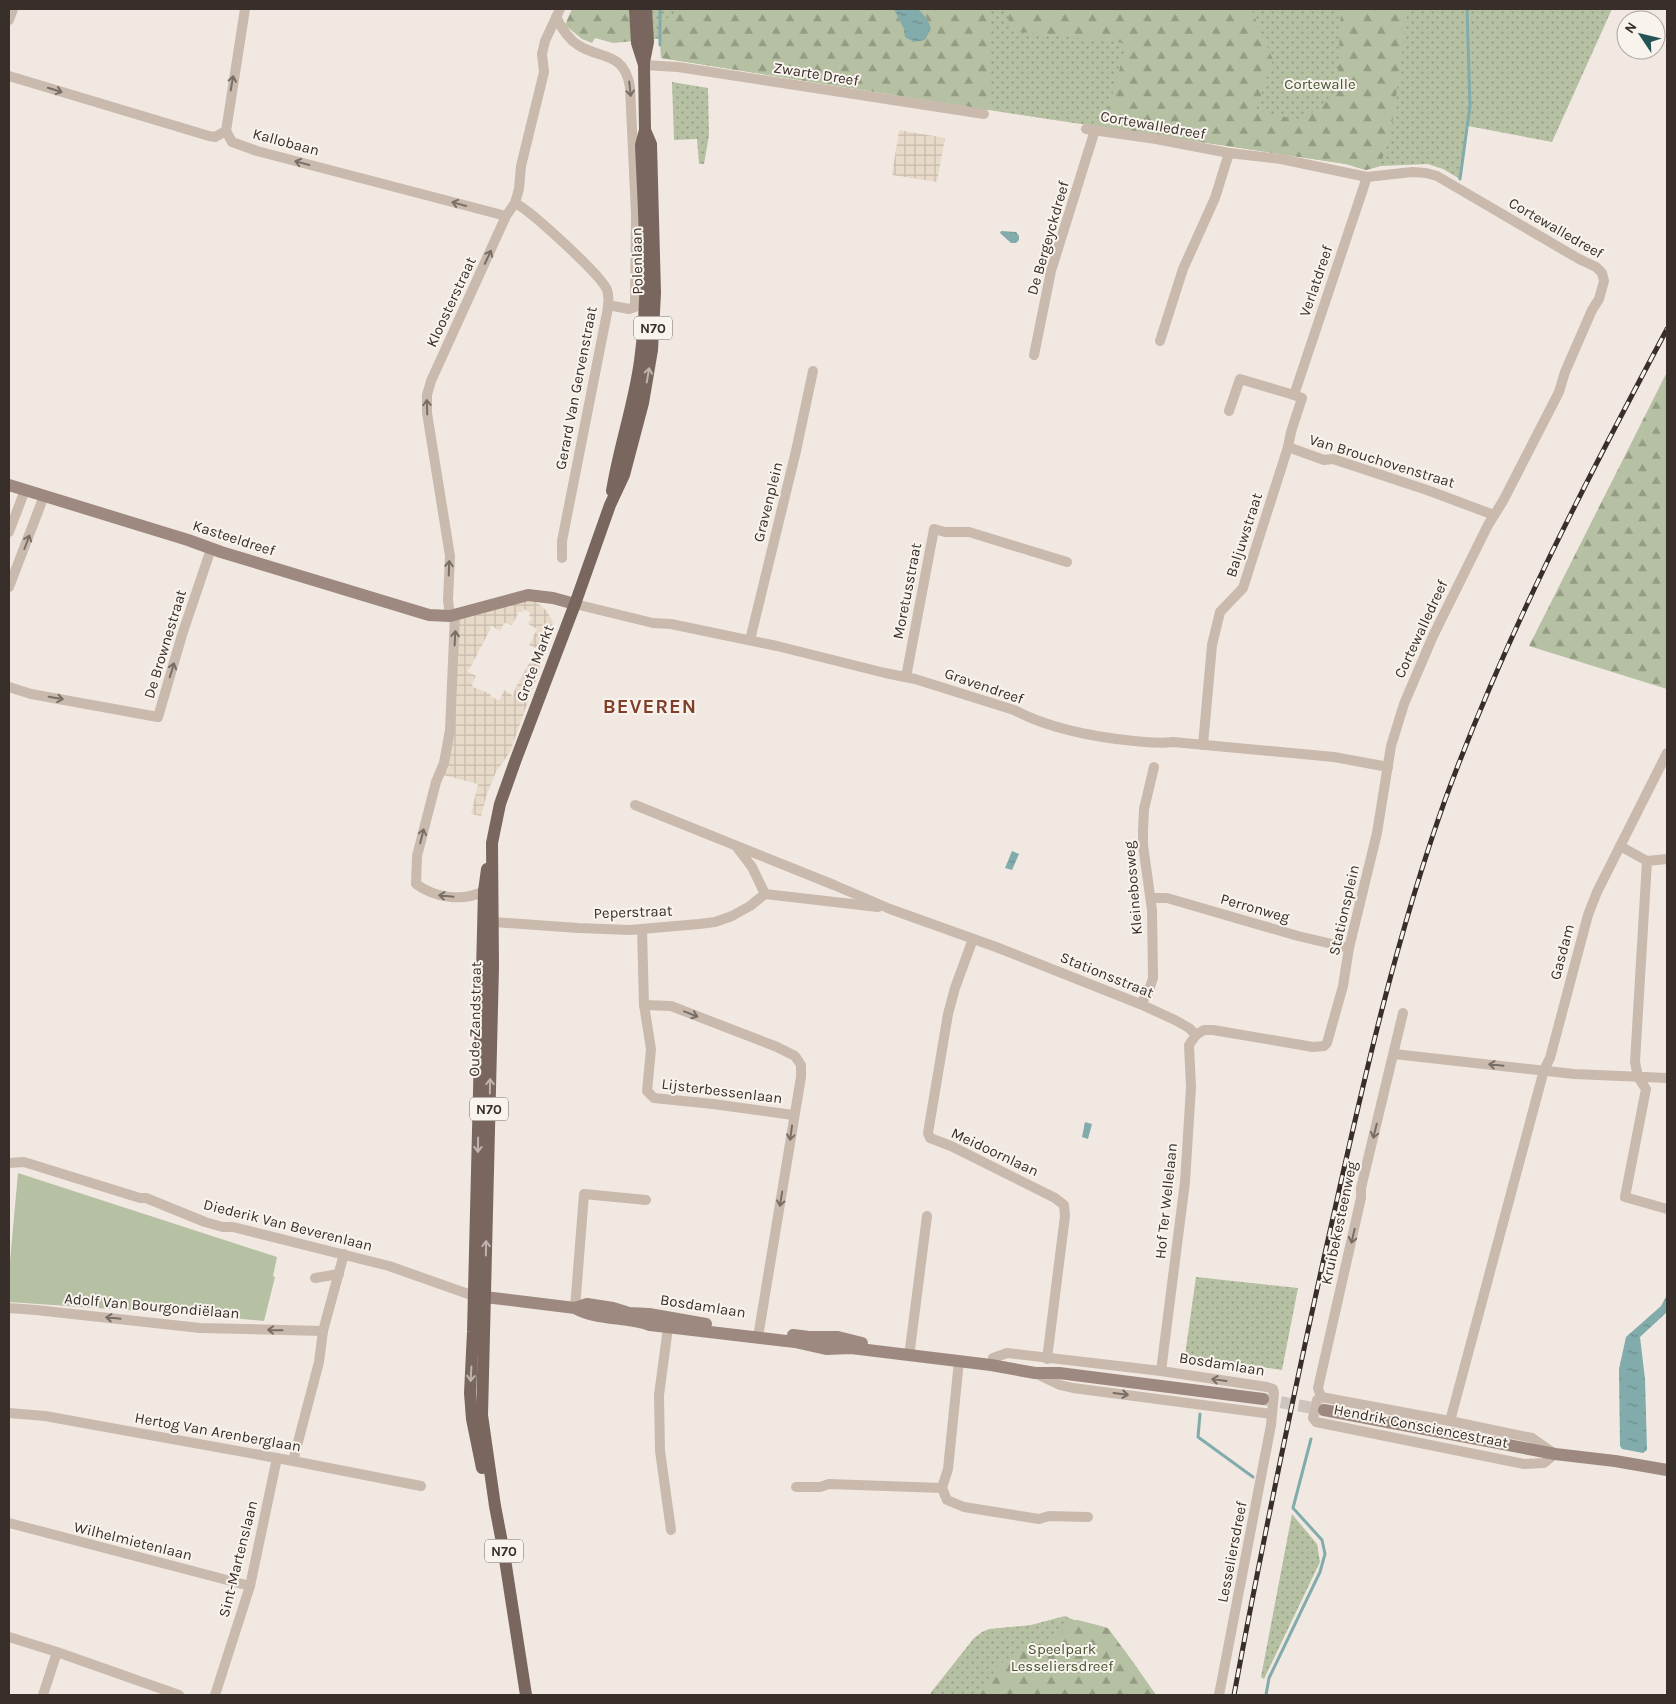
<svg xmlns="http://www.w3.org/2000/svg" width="1676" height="1704" font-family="Karla,sans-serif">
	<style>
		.green { fill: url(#green-dots) }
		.forest { fill: url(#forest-firs) }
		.pitch { fill: #b6c0a2 }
		.plaza { fill: url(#plaza-grid); fill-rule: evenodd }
		.water { fill: url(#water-ripples) }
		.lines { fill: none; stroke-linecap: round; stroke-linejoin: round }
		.stream { stroke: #82abac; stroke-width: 3 }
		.secondary-tunnel { stroke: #ccc4bd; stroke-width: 12; stroke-dasharray: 12 6; stroke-linecap: butt }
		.street { stroke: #c9baad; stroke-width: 10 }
		.secondary { stroke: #9d897f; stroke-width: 12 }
		.primary { stroke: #79665e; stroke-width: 12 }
		.rail-casing { stroke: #382f2b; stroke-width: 5 }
		.rail { stroke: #f9f3ed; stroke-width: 3; stroke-dasharray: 9; stroke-linecap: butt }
		.oneway { stroke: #796e66 }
		.oneway2 { stroke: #bfb4ad }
		.labels { text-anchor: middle; stroke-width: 4; stroke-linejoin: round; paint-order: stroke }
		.shield { fill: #f9f3ed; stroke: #726a65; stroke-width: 1 }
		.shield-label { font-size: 14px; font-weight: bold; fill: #382f2b }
		.street-label { font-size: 15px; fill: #382f2b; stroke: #f9f3ed }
		.park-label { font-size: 15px; fill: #485431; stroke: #f9f3ed }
		.district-label { font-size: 20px; font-weight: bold; letter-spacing: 1px; fill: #813e2b; stroke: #f9f3ed }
	</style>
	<defs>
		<pattern id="green-dots" width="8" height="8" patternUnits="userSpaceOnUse" patternTransform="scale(1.25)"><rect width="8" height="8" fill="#b6c0a2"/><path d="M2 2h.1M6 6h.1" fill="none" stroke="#959c84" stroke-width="1.8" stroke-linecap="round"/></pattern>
		<pattern id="forest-firs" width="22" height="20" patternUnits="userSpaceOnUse" patternTransform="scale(1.25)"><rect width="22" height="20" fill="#b6c0a2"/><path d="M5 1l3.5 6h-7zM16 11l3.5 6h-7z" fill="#959c84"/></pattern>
		<pattern id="plaza-grid" width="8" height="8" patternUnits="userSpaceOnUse" patternTransform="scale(1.25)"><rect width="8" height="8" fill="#e8dac9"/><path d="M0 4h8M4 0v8" fill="none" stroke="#c8bbad"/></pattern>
		<pattern id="water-ripples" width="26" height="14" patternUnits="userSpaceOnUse" patternTransform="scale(1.25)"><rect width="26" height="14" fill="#82abac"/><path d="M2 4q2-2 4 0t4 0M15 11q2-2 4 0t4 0" fill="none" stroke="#6b8c8c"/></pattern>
	</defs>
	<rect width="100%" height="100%" fill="#f1e9e1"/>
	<g class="green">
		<polygon points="651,9 1612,9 1552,142 1468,126 1460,179 1443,169 1428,164 1380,166 1366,170 1346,164 1008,113 661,58 660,39 653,39"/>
		<polygon points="672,82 708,88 709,135 704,164 699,164 697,139 674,140"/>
		<polygon points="1196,1277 1298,1288 1282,1370 1185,1355"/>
		<polygon points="1292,1514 1317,1544 1320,1562 1264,1679 1261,1677"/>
		<path d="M1065 1616C1077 1623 1092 1622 1105 1628 1112 1630 1149 1685 1156 1695H929L974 1638 982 1632 989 1629 1031 1625Z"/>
	</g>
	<g class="forest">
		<polygon points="572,9 632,9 634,41 613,43 595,38 592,43 582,39 565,25"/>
		<polygon points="681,9 894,9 904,29 905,37 914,42 925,40 927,19 918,9 988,9 990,24 989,110 661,58 660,23"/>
		<polygon points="1007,9 1251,9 1273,60 1256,110 1301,121 1337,94 1341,9 1408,9 1391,133 1380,166 1366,170 1346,164 1103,127 1127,43 1010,31"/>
		<polygon points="1667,372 1667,689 1529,646"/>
		<polygon points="1073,1620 1078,1620 1108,1628 1156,1695 980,1695 999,1664 1063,1632"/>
	</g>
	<polygon class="pitch" points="18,1173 277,1257 273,1276 275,1277 264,1321 199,1315 9,1302 9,1272"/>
	<g class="plaza">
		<polygon points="899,130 945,138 937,182 892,175"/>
		<path d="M528 595 547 611 553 622 548 646 510 752 496 772 487 794 481 816 471 814 478 784 439 774 444 763 455 615ZM523 609 531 613 529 615 532 620H530L528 624 537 629 529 645 535 648 537 647 538 649 536 650 513 693 514 695 512 696 511 694 504 690 500 699 498 700 490 696 491 694 473 687 472 684 476 676 467 671 469 670 491 628 490 626H492L500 631 504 623 512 625 518 614 517 612H523Z"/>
	</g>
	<g class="water">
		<polygon points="894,9 918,9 927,19 931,28 925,40 914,42 905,37 904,29"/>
		<polygon points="1001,231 1016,232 1019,236 1019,240 1016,243 1011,243 1000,233"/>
		<polygon points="1012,851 1019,854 1012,870 1005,868"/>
		<polygon points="1085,1122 1092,1124 1088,1139 1082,1137"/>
		<polygon points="1667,1295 1667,1312 1640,1337 1645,1379 1647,1450 1643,1453 1622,1449 1620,1446 1619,1369 1626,1337 1661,1306"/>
	</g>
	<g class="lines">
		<g class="stream">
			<polyline points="660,45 660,9"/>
			<polyline points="1460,179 1470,106 1467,9"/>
			<polyline points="1200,1414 1198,1437 1253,1477"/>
			<polyline points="1266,1695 1269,1678 1320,1572 1325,1554 1322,1540 1293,1508 1311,1439"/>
		</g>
		<polyline class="secondary-tunnel" points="1263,1399 1324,1410"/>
		<g class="street">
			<path d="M556 17C561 27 568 39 578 45 601 60 624 51 630 87L636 214 635 307 629 309 608 305"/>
			<polyline points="9,20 13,9"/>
			<polyline points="644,65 678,67 984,114"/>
			<polyline points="9,76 209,136 215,137 226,131"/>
			<polyline points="1086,129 1156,139 1229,153 1281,159 1367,177 1412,172 1426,173 1437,176 1579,259 1596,267 1602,273 1604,281 1599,299 1592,310 1565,372 1559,392 1503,501 1488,525 1433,636 1404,704 1391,746 1377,833 1349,948 1343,986 1327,1043 1324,1046 1313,1047 1213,1030 1204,1030 1196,1035 1189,1045 1191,1087 1185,1182 1161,1371"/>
			<polyline points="226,131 232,142 257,151 506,216"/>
			<polyline points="226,131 245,9"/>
			<path d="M515 203C530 210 602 276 607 290 610 298 608 306 607 313L562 541V558"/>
			<polyline points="1160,341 1183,269 1215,198 1229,153"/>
			<polyline points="1034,355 1051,271 1095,130"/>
			<polyline points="1229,411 1240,379 1294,395"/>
			<polyline points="1288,447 1324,460 1333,459 1427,490 1494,515"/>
			<polyline points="9,532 25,490"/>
			<polyline points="9,587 44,496"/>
			<path d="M575 604 653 623 671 624 777 646 885 673 915 679 1014 710C1050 729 1094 737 1134 741 1147 742 1160 744 1173 742L1334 757 1388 767"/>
			<path d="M455 615 450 730 444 763 436 782 417 856 416 884C435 898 463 902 484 891"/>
			<polyline points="450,616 448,600 450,556 427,413 427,395 431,381 506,216 515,203 519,189 521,166 544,72 542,54 545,41 560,9"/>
			<polyline points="750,640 796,451 813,371"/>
			<polyline points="906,677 934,529 945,532 969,532 1067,562"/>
			<polyline points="9,687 31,694 158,717 182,635 211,549"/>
			<polyline points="1203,745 1212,645 1220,612 1243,588 1288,447 1291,432 1302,398 1294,395 1367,177"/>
			<polyline points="635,805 834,885 890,909 996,947 1140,1004 1175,1020 1189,1028 1196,1035"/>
			<polyline points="736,846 752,867 765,894 878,907"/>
			<polyline points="1620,846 1647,861"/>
			<polyline points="1667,859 1647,861 1635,1062 1638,1077 1646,1089 1625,1197 1667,1209"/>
			<polyline points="1151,898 1167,898 1298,936 1349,948"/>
			<polyline points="494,922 578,928 630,930 699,924 715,922 732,916 750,906 765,894"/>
			<polyline points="642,929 644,1005 651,1049 647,1091 654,1098 713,1104 793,1115"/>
			<polyline points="973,939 955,988 948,1014 928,1133 930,1138 951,1146 1055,1198 1064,1205 1065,1216 1047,1359"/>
			<polyline points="1140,1004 1148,993 1153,978 1152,910 1143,845 1143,831 1144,809 1154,767"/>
			<polyline points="644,1005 671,1006 777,1047 795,1056 801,1065 801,1077 759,1331"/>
			<polyline points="1394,1054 1574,1074 1667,1078"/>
			<polyline points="9,1163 24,1162 140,1198 146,1198 205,1222 223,1227 233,1227 389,1266 474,1296"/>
			<polyline points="315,1278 339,1274"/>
			<polyline points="9,1308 36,1310 200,1328 323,1331"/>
			<polyline points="575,1308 584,1194 646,1200"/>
			<polyline points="669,1320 659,1395 660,1451 671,1530"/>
			<polyline points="910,1349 927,1216"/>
			<polyline points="993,1358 1007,1353 1161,1371 1267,1387 1273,1389 1274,1393 1271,1425 1219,1695"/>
			<polyline points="959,1361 948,1469 942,1488 947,1500 964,1507 1039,1519 1049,1516 1088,1517"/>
			<polyline points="1037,1374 1060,1385 1073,1388 1272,1414"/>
			<polygon points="1321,1397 1450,1421 1532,1438 1555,1454 1544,1463 1524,1464 1316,1422 1313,1418 1317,1400"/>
			<polyline points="1321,1397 1318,1388 1361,1198 1361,1188 1403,1013"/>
			<polyline points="9,1413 45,1416 293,1461 421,1486"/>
			<polyline points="1450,1421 1544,1070 1550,1058 1588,915 1597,892 1667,753"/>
			<polyline points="293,1461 319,1362 323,1331 344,1254"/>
			<polyline points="796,1487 820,1487 829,1484 942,1488"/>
			<polyline points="9,1523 250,1586"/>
			<polyline points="9,1637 57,1652 179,1695"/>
			<polyline points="43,1695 57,1652"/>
			<polyline points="215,1695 250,1586 277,1458"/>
		</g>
		<g class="secondary">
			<polyline points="9,485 188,540 221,552 429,615 450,616 528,595 553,598 575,604"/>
			<path d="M485 1297 575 1308C598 1321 625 1316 650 1325L795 1342 826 1349 851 1348 991 1365 1035 1373H1059L1263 1399"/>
			<polyline points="575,1308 587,1304 613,1308 629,1313 649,1314 706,1324"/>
			<polyline points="793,1335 809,1337 838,1337 862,1343"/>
			<polyline points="1324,1410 1555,1454 1615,1461 1667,1470"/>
		</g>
		<g class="primary">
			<polyline points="644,62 648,42 646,9"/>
			<path d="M612 491C619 447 634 405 640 361 650 290 644 217 641 145L645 130 644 65 637 43 635 9"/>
			<polyline points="482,1468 472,1419 470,1393 473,1332 484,891 487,869"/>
			<polyline points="526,1695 504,1553 495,1506 482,1415 493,967 492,843 500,804 516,759 575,604 610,505 624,475 643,403 652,350 655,293 651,144 645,130"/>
		</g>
		<g class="rail-casing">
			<path id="rail" d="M1234 1695C1264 1534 1298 1373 1334 1213 1365 1074 1397 935 1445 800 1505 636 1585 483 1667 329"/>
		</g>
		<use href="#rail" class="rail"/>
	</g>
	<defs><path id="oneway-shaft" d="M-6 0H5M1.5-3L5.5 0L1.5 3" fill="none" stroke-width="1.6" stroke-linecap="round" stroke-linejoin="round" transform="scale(1.25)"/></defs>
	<g class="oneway">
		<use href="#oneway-shaft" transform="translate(232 83) rotate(-80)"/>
		<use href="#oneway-shaft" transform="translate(630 89) rotate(84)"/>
		<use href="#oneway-shaft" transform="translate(55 90) rotate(17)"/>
		<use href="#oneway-shaft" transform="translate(302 163) rotate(-165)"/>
		<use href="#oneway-shaft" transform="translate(459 204) rotate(-165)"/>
		<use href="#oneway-shaft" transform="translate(488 257) rotate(-65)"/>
		<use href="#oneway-shaft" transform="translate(427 407) rotate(-92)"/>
		<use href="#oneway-shaft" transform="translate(27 542) rotate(-69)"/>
		<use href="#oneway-shaft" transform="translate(449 568) rotate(-88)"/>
		<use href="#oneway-shaft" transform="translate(455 638) rotate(-87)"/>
		<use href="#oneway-shaft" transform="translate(172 670) rotate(-73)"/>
		<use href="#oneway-shaft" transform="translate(56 698) rotate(10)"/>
		<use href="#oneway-shaft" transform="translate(422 836) rotate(-76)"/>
		<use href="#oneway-shaft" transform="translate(446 896) rotate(-174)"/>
		<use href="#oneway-shaft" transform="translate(691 1014) rotate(21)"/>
		<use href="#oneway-shaft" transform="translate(1496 1065) rotate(-174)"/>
		<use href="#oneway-shaft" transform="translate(1375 1131) rotate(104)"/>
		<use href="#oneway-shaft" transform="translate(791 1133) rotate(98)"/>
		<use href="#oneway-shaft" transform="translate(781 1199) rotate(99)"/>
		<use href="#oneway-shaft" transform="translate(1353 1236) rotate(103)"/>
		<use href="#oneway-shaft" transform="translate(113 1318) rotate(-174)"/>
		<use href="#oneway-shaft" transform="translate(275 1330) rotate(-179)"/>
		<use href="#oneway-shaft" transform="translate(1219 1380) rotate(-172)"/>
		<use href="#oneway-shaft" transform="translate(1121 1394) rotate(7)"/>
	</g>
	<g class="oneway2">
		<use href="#oneway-shaft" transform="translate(648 375) rotate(-80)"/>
		<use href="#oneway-shaft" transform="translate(490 1086) rotate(-89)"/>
		<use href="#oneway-shaft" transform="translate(478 1145) rotate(91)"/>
		<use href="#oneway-shaft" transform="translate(486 1248) rotate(-89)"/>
		<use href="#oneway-shaft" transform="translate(471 1374) rotate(93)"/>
	</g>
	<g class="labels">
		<g class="shield">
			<rect x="634" y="316.5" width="38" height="23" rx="4"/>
			<rect x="470" y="1097.5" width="38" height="23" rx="4"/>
			<rect x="485" y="1539.5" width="38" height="23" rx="4"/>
		</g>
		<g class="shield-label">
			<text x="653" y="333">N70</text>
			<text x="489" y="1114">N70</text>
			<text x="504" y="1556">N70</text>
		</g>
		<g class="street-label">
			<text transform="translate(816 74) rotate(9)" y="5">Zwarte Dreef</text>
			<text transform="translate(1153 125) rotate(10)" y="5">Cortewalledreef</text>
			<text transform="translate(286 142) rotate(15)" y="5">Kallobaan</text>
			<text transform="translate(1556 228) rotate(30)" y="5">Cortewalledreef</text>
			<text transform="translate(1048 238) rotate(-74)" y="5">De Bergeyckdreef</text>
			<text transform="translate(637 261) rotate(-91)" y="5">Polenlaan</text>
			<text transform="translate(1316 281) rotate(-71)" y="5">Verlatdreef</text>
			<text transform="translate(451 302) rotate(-65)" y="5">Kloosterstraat</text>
			<text transform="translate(576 388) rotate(-79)" y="5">Gerard Van Gervenstraat</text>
			<text transform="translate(1382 461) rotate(17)" y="5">Van Brouchovenstraat</text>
			<text transform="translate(768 502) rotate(-76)" y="5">Gravenplein</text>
			<text transform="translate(1244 535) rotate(-72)" y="5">Baljuwstraat</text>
			<text transform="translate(234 538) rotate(18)" y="5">Kasteeldreef</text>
			<text transform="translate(907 591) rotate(-79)" y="5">Moretusstraat</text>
			<text transform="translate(1421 629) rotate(-65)" y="5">Cortewalledreef</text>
			<text transform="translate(165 644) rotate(-73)" y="5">De Brownestraat</text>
			<text transform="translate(535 663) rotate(-69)" y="5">Grote Markt</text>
			<text transform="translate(984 686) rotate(19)" y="5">Gravendreef</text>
			<text transform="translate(1133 888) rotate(-95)" y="5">Kleinebosweg</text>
			<text transform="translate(1255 908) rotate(16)" y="5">Perronweg</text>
			<text transform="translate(1344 910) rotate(-77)" y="5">Stationsplein</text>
			<text transform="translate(633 912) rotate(-2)" y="5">Peperstraat</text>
			<text transform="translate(1562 952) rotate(-75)" y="5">Gasdam</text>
			<text transform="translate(1107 975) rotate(22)" y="5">Stationsstraat</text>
			<text transform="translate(475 1019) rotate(-89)" y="5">Oude Zandstraat</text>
			<text transform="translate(722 1091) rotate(7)" y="5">Lijsterbessenlaan</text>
			<text transform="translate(995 1152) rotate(25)" y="5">Meidoornlaan</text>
			<text transform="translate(1166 1201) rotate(-84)" y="5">Hof Ter Wellelaan</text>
			<text transform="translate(1339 1223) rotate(-78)" y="5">Kruibekesteenweg</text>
			<text transform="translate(288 1225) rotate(14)" y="5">Diederik Van Beverenlaan</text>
			<text transform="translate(152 1306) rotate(5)" y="5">Adolf Van Bourgondiëlaan</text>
			<text transform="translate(703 1306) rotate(9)" y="5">Bosdamlaan</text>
			<text transform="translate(1222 1364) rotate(9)" y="5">Bosdamlaan</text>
			<text transform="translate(1421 1426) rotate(11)" y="5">Hendrik Consciencestraat</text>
			<text transform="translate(218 1432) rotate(10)" y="5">Hertog Van Arenberglaan</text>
			<text transform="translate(133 1541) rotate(14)" y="5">Wilhelmietenlaan</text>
			<text transform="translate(1232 1552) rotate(-79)" y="5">Lesseliersdreef</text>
			<text transform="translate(238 1559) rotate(-76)" y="5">Sint-Martenslaan</text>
		</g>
		<g class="park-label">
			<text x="1320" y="89">Cortewalle</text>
			<text x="1062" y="1654">Speelpark<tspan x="1062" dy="17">Lesseliersdreef</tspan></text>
		</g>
		<g class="district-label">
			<text x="650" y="713">BEVEREN</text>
		</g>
	</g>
	<rect width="1676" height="1704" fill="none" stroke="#382f2b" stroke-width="20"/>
	<g transform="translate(1641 35) rotate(305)"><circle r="24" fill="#f9f3ed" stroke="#aca59f"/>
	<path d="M0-4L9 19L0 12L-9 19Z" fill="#245457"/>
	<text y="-8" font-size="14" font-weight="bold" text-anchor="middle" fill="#382f2b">N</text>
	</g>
</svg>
